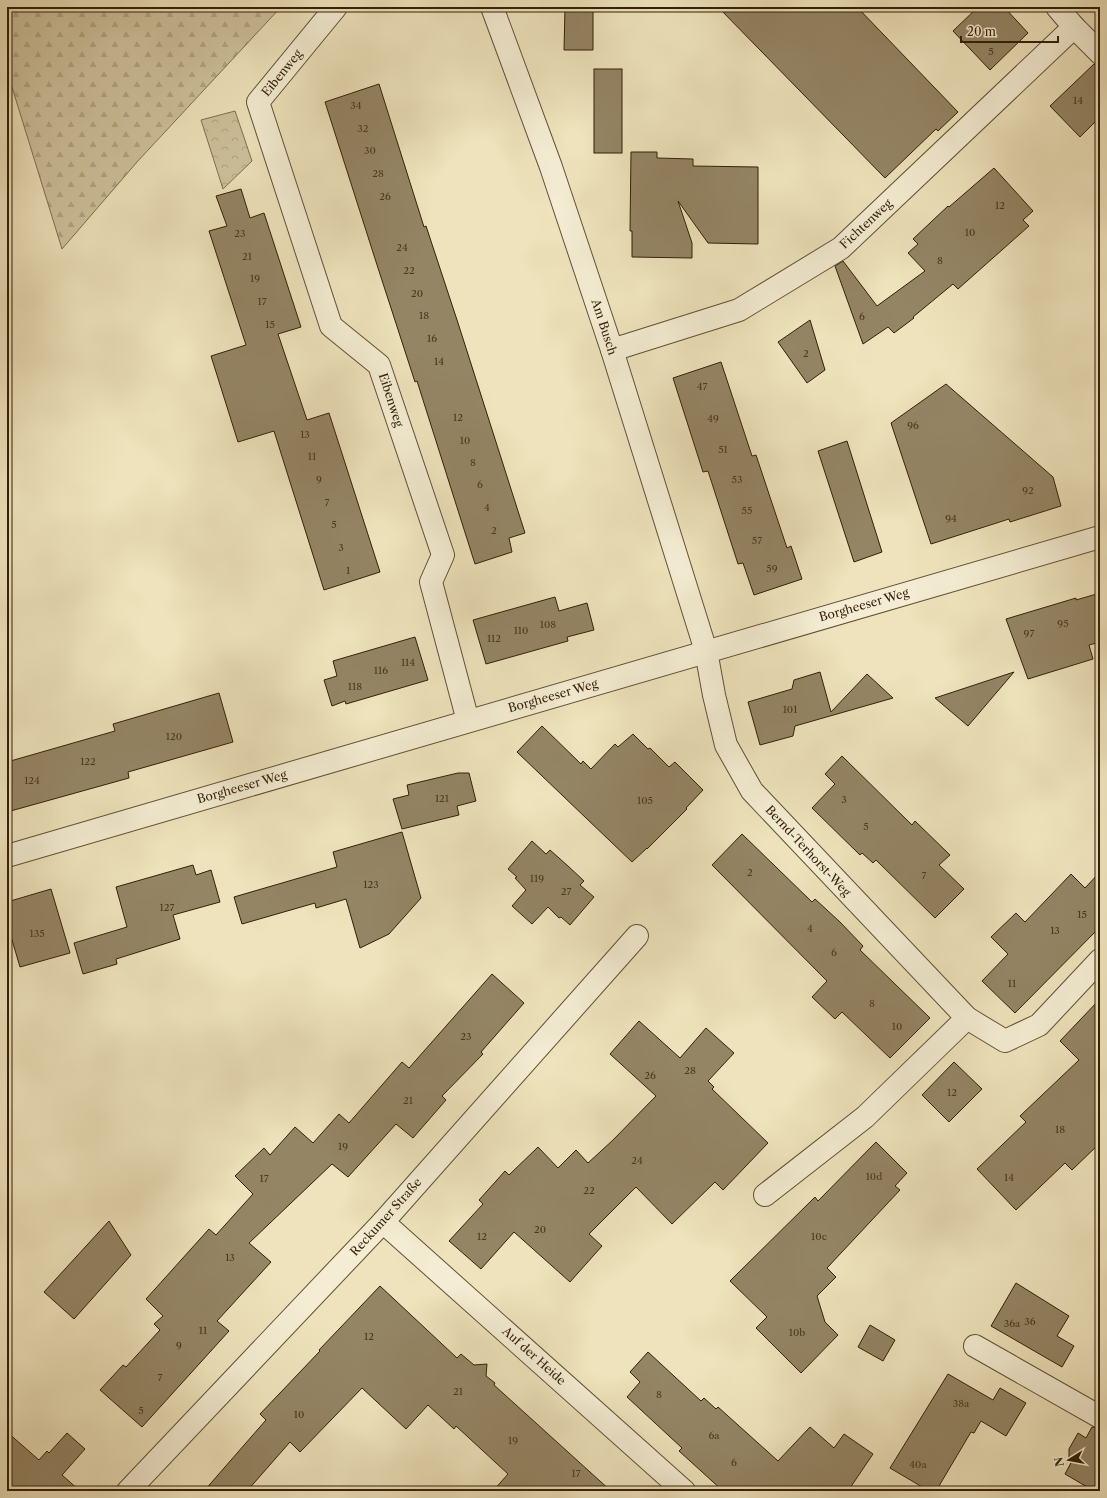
<svg xmlns="http://www.w3.org/2000/svg" width="1107" height="1498" font-family="'Libre Caslon Text',serif">
	<style>
		.forest { fill: url(#forest-firs); stroke: #807052 }
		.park { fill: url(#park-crowns); stroke: #807052 }
		.building { fill: #948565; stroke: #331f07 }
		.lines { fill: none; stroke-linecap: round; stroke-linejoin: round }
		.minor-casing { stroke: #625034; stroke-width: 24 }
		.minor { stroke: #f4edd3; stroke-width: 22 }
		.labels { text-anchor: middle; stroke-width: 3; stroke-linejoin: round; paint-order: stroke }
		.number-label { font-size: 10px; fill: #4b381e }
		.street-label { font-size: 12px; fill: #331f07; stroke: #f4edd3 }
	</style>
	<defs>
		<pattern id="forest-firs" width="22" height="20" patternUnits="userSpaceOnUse"><rect width="22" height="20" fill="#cec29d"/><path d="M5 1l3.5 6h-7zM16 11l3.5 6h-7z" fill="#b1a686"/></pattern>
		<pattern id="park-crowns" width="20" height="18" patternUnits="userSpaceOnUse"><rect width="20" height="18" fill="#cec29d"/><path d="M2 6a3 3 0 1 1 6 0M12 15a3 3 0 1 1 6 0" fill="none" stroke="#b1a686"/></pattern>
	</defs>
	<rect width="100%" height="100%" fill="#eee3bc"/>
	<filter id="stains"><feTurbulence type="fractalNoise" baseFrequency=".005" numOctaves="4"/><feColorMatrix values="0 0 0 0 .2 0 0 0 0 .09 0 0 0 0 .02 0 0 0 .5 -.17"/></filter>
	<radialGradient id="worn" r=".72"><stop offset=".6" stop-color="#630" stop-opacity="0"/><stop offset="1" stop-color="#630" stop-opacity=".3"/></radialGradient>
	<polygon class="forest" points="7,7 281,7 137,162 62,249 7,71"/>
	<polygon class="park" points="235,111 252,161 223,189 201,120"/>
	<g class="building">
		<polygon points="565,7 593,7 593,50 564,50"/>
		<polygon points="718,7 857,7 958,112 938,131 936,129 885,178"/>
		<polygon points="978,7 1004,7 1028,33 990,70 953,31"/>
		<polygon points="1094,64 1100,65 1100,117 1080,137 1050,106"/>
		<rect x="594" y="69" width="28" height="84"/>
		<polygon points="379,84 424,227 426,226 458,323 525,533 509,538 512,552 475,564 417,381 415,382 378,268 325,102"/>
		<polygon points="631,152 657,152 657,158 693,159 693,166 758,167 758,244 708,243 678,201 692,243 692,258 632,257 632,231 630,231"/>
		<polygon points="994,168 1033,211 1023,220 1029,226 958,289 953,284 913,317 914,318 894,333 888,327 863,344 835,266 843,261 877,306 925,271 908,253 918,244 913,239 948,206 949,207"/>
		<polygon points="241,189 250,218 264,213 301,327 278,334 307,420 329,413 380,572 324,590 274,431 238,442 211,356 246,345 209,231 227,226 216,196"/>
		<polygon points="810,320 825,370 807,383 778,342"/>
		<polygon points="721,362 752,456 756,455 787,548 791,546 802,579 754,595 743,563 738,564 708,471 703,472 673,378"/>
		<polygon points="946,384 1053,477 1061,506 1010,522 1009,519 931,544 891,423"/>
		<polygon points="847,441 882,552 854,562 818,451"/>
		<polygon points="1100,593 1100,642 1089,645 1093,659 1028,679 1006,619 1076,598 1076,600"/>
		<polygon points="555,597 559,611 587,603 594,630 567,637 568,641 486,664 473,620"/>
		<polygon points="415,637 428,680 346,704 345,701 332,706 324,680 337,676 333,661"/>
		<polygon points="820,672 831,712 867,674 893,698 795,726 793,736 760,745 748,702 792,689 794,680"/>
		<polygon points="1014,672 968,726 935,698"/>
		<polygon points="219,693 233,742 128,772 129,778 7,812 7,762 115,731 113,724"/>
		<polygon points="542,726 581,764 583,761 591,769 615,744 618,747 633,734 648,749 650,748 669,767 675,762 703,790 686,808 687,809 647,849 647,848 632,862 517,752"/>
		<polygon points="842,756 912,825 915,821 950,855 939,865 964,889 935,918 876,860 873,863 862,853 860,855 812,808 835,784 825,774"/>
		<polygon points="458,773 469,773 476,801 457,806 459,815 402,829 393,799 409,795 407,785"/>
		<polygon points="402,832 421,898 389,934 360,948 346,899 316,908 315,903 242,924 234,897 337,867 333,852"/>
		<polygon points="742,834 812,902 815,899 840,922 863,946 860,950 930,1018 890,1058 842,1012 835,1019 812,997 827,981 712,865"/>
		<polygon points="532,841 546,854 550,850 568,866 584,881 580,885 594,897 570,925 561,917 559,918 548,907 532,924 512,906 526,890 515,878 517,877 508,869"/>
		<polygon points="193,865 196,875 211,870 220,902 173,915 180,939 116,959 117,964 83,974 74,943 127,927 116,887"/>
		<polygon points="1100,872 1100,927 1015,1013 982,981 1008,954 991,937 1016,913 1025,922 1071,874 1085,888"/>
		<polygon points="51,889 70,953 20,967 7,923 7,902"/>
		<polygon points="492,974 524,1003 481,1052 483,1054 442,1096 446,1100 413,1138 396,1124 348,1177 332,1164 249,1243 271,1262 217,1321 229,1331 142,1427 100,1390 123,1365 126,1367 160,1330 154,1324 163,1316 146,1299 209,1229 216,1235 253,1194 235,1176 264,1148 270,1155 295,1127 313,1143 339,1114 349,1123 402,1062 409,1068"/>
		<polygon points="1100,999 1100,1143 1072,1170 1065,1163 1016,1210 977,1169 1026,1122 1020,1116 1079,1060 1060,1041"/>
		<polygon points="639,1021 680,1058 706,1028 734,1053 708,1081 714,1087 712,1089 768,1143 723,1190 715,1182 672,1224 636,1187 589,1234 602,1246 570,1282 514,1232 481,1269 449,1241 483,1204 479,1200 505,1171 509,1175 538,1147 558,1168 576,1150 588,1163 613,1140 656,1096 610,1054"/>
		<polygon points="954,1062 982,1089 949,1122 922,1095"/>
		<polygon points="876,1142 907,1173 895,1186 900,1190 827,1268 836,1277 817,1296 825,1322 838,1335 801,1373 756,1328 767,1317 730,1281 815,1197 818,1201"/>
		<polygon points="109,1221 131,1255 74,1319 44,1292"/>
		<polygon points="1016,1283 1069,1316 1057,1336 1074,1346 1062,1367 991,1326"/>
		<polygon points="380,1286 457,1358 461,1354 474,1365 487,1364 486,1376 495,1383 494,1385 611,1491 493,1491 508,1474 456,1426 454,1429 428,1405 406,1429 362,1388 300,1452 290,1442 247,1491 204,1491 266,1420 260,1414 320,1351 319,1350"/>
		<polygon points="870,1325 895,1340 883,1361 858,1347"/>
		<polygon points="648,1352 701,1401 704,1398 716,1409 718,1407 778,1461 810,1427 834,1448 844,1434 873,1454 848,1491 723,1491 679,1451 682,1448 627,1397 640,1382 630,1372"/>
		<polygon points="948,1374 993,1400 1000,1388 1026,1403 1006,1436 981,1421 974,1433 971,1432 936,1491 929,1491 890,1468"/>
		<polygon points="1092,1427 1100,1429 1100,1491 1094,1491 1065,1474 1072,1461 1069,1459 1069,1449 1078,1433 1086,1438"/>
		<polygon points="7,1432 39,1460 47,1451 49,1453 67,1433 85,1449 62,1475 80,1491 7,1491"/>
	</g>
	<g class="lines">
		<g class="minor-casing">
			<g id="minor">
				<polyline points="336,7 258,102 331,326 379,365 443,555 431,582 468,721"/>
				<polyline points="492,7 551,167 612,350 706,651 714,695 726,745 752,791 967,1018 1005,1041 1039,1025 1100,960"/>
				<polyline points="1057,7 1074,27 1100,53"/>
				<polyline points="612,350 739,310 841,248 1074,27"/>
				<polyline points="7,856 1100,537"/>
				<polyline points="765,1195 865,1117 967,1018"/>
				<polyline points="383,1222 684,1491"/>
				<polyline points="975,1346 1100,1417"/>
				<polyline points="128,1491 383,1222 637,936"/>
			</g>
		</g>
		<use href="#minor" class="minor"/>
	</g>
	<g class="labels">
		<g class="number-label">
			<text x="991" y="55">5</text>
			<text x="1078" y="104">14</text>
			<text x="356" y="109">34</text>
			<text x="363" y="132">32</text>
			<text x="370" y="154">30</text>
			<text x="378" y="177">28</text>
			<text x="385" y="200">26</text>
			<text x="1000" y="209">12</text>
			<text x="970" y="236">10</text>
			<text x="240" y="237">23</text>
			<text x="402" y="251">24</text>
			<text x="247" y="260">21</text>
			<text x="940" y="264">8</text>
			<text x="409" y="274">22</text>
			<text x="255" y="282">19</text>
			<text x="417" y="297">20</text>
			<text x="262" y="305">17</text>
			<text x="424" y="319">18</text>
			<text x="862" y="320">6</text>
			<text x="270" y="328">15</text>
			<text x="432" y="342">16</text>
			<text x="806" y="357">2</text>
			<text x="439" y="365">14</text>
			<text x="702" y="390">47</text>
			<text x="458" y="421">12</text>
			<text x="713" y="422">49</text>
			<text x="913" y="429">96</text>
			<text x="305" y="438">13</text>
			<text x="465" y="444">10</text>
			<text x="723" y="453">51</text>
			<text x="312" y="460">11</text>
			<text x="473" y="466">8</text>
			<text x="319" y="483">9</text>
			<text x="737" y="483">53</text>
			<text x="480" y="488">6</text>
			<text x="1028" y="494">92</text>
			<text x="327" y="506">7</text>
			<text x="487" y="511">4</text>
			<text x="747" y="514">55</text>
			<text x="951" y="522">94</text>
			<text x="334" y="528">5</text>
			<text x="494" y="534">2</text>
			<text x="757" y="544">57</text>
			<text x="341" y="551">3</text>
			<text x="772" y="572">59</text>
			<text x="348" y="574">1</text>
			<text x="1063" y="627">95</text>
			<text x="548" y="628">108</text>
			<text x="521" y="634">110</text>
			<text x="1029" y="637">97</text>
			<text x="494" y="642">112</text>
			<text x="408" y="666">114</text>
			<text x="381" y="674">116</text>
			<text x="355" y="690">118</text>
			<text x="790" y="713">101</text>
			<text x="174" y="740">120</text>
			<text x="88" y="765">122</text>
			<text x="32" y="784">124</text>
			<text x="442" y="802">121</text>
			<text x="844" y="803">3</text>
			<text x="645" y="804">105</text>
			<text x="866" y="830">5</text>
			<text x="750" y="876">2</text>
			<text x="924" y="879">7</text>
			<text x="537" y="882">119</text>
			<text x="371" y="888">123</text>
			<text x="566" y="895">27</text>
			<text x="167" y="911">127</text>
			<text x="1082" y="918">15</text>
			<text x="810" y="932">4</text>
			<text x="1055" y="934">13</text>
			<text x="37" y="937">135</text>
			<text x="834" y="956">6</text>
			<text x="1012" y="987">11</text>
			<text x="872" y="1007">8</text>
			<text x="897" y="1030">10</text>
			<text x="466" y="1040">23</text>
			<text x="690" y="1074">28</text>
			<text x="650" y="1079">26</text>
			<text x="952" y="1096">12</text>
			<text x="408" y="1104">21</text>
			<text x="1060" y="1133">18</text>
			<text x="343" y="1150">19</text>
			<text x="637" y="1164">24</text>
			<text x="874" y="1180">10d</text>
			<text x="1009" y="1181">14</text>
			<text x="264" y="1182">17</text>
			<text x="589" y="1194">22</text>
			<text x="540" y="1233">20</text>
			<text x="482" y="1240">12</text>
			<text x="819" y="1240">10c</text>
			<text x="230" y="1261">13</text>
			<text x="1030" y="1325">36</text>
			<text x="1012" y="1327">36a</text>
			<text x="203" y="1334">11</text>
			<text x="797" y="1336">10b</text>
			<text x="369" y="1340">12</text>
			<text x="179" y="1349">9</text>
			<text x="160" y="1381">7</text>
			<text x="458" y="1395">21</text>
			<text x="659" y="1398">8</text>
			<text x="961" y="1407">38a</text>
			<text x="141" y="1414">5</text>
			<text x="299" y="1418">10</text>
			<text x="714" y="1439">6a</text>
			<text x="513" y="1444">19</text>
			<text x="734" y="1466">6</text>
			<text x="918" y="1468">40a</text>
			<text x="576" y="1477">17</text>
		</g>
		<g class="street-label">
			<text transform="translate(282 73) rotate(-51)" y="4">Eibenweg</text>
			<text transform="translate(866 224) rotate(-43)" y="4">Fichtenweg</text>
			<text transform="translate(604 327) rotate(72)" y="4">Am Busch</text>
			<text transform="translate(391 400) rotate(72)" y="4">Eibenweg</text>
			<text transform="translate(864 605) rotate(-16)" y="4">Borgheeser Weg</text>
			<text transform="translate(553 696) rotate(-16)" y="4">Borgheeser Weg</text>
			<text transform="translate(242 787) rotate(-16)" y="4">Borgheeser Weg</text>
			<text transform="translate(808 851) rotate(47)" y="4">Bernd-Terhorst-Weg</text>
			<text transform="translate(386 1217) rotate(-48)" y="4">Reckumer Straße</text>
			<text transform="translate(534 1356) rotate(42)" y="4">Auf der Heide</text>
		</g>
	</g>
	<rect width="1107" height="1498" fill="none" stroke="#eee3bc" stroke-width="24"/>
	<rect x="8" y="8" width="1091" height="1482" fill="none" stroke="#331f07" stroke-width="2"/>
	<rect x="12" y="12" width="1083" height="1474" fill="none" stroke="#331f07"/>
	<g transform="translate(1069 1460) rotate(259)" stroke="#f4edd3" stroke-width="3" paint-order="stroke">
	<path d="M0-3L7 15L0 10L-7 15Z" fill="#331f07"/>
	<text y="-6" font-size="11" font-weight="bold" text-anchor="middle" fill="#331f07">N</text>
	</g>
	<path d="M961 36v6h97v-6" fill="none" stroke="#331f07" stroke-width="2"/>
	<text x="967" y="36" font-size="12" fill="#331f07" stroke="#f4edd3" stroke-width="3" paint-order="stroke">20 m</text>
	<rect width="100%" height="100%" filter="url(#stains)"/>
	<rect width="100%" height="100%" fill="url(#worn)"/>
</svg>
